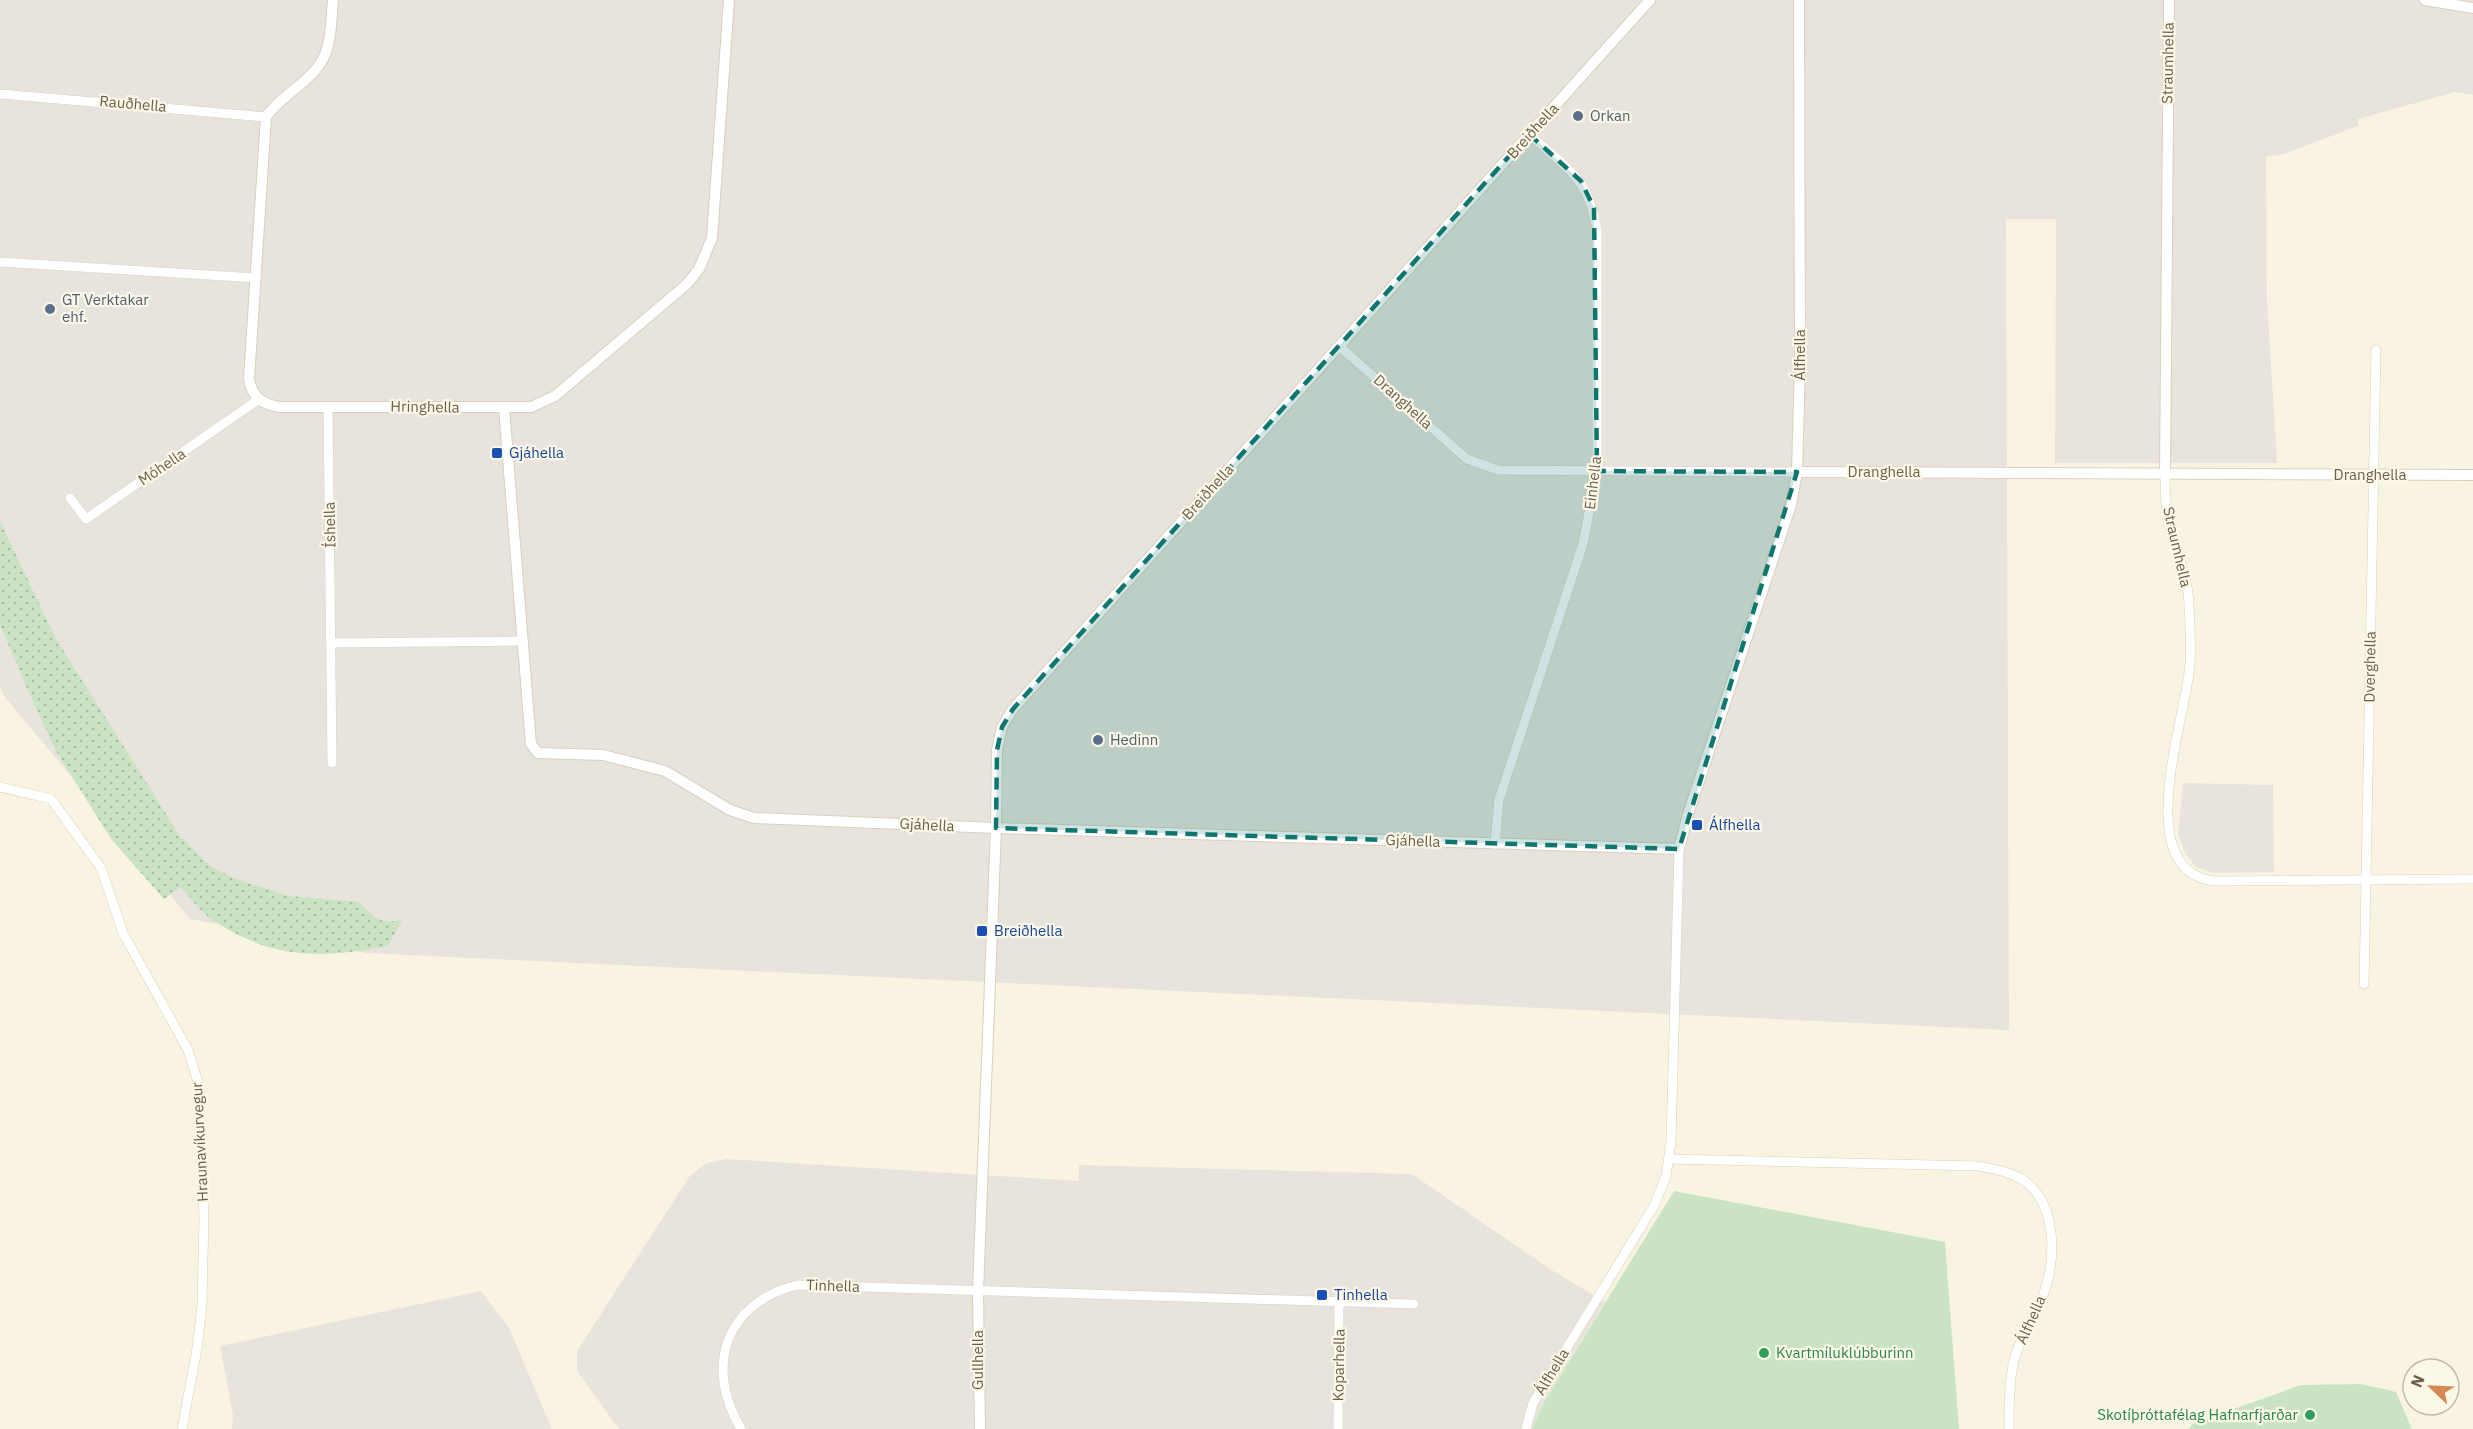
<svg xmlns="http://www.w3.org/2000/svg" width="2473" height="1429" font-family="'IBM Plex Sans',sans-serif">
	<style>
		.industrial { fill: #e8e4dd }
		.grass { fill: url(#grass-dots) }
		.garden { fill: #cae4c3 }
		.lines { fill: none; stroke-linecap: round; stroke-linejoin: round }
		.minor-casing { stroke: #d9d0bd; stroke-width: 10 }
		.tertiary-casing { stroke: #d9d0bd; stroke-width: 12 }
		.minor { stroke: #fff; stroke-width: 9 }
		.tertiary { stroke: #fff; stroke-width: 10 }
		.marked { fill: #0f766e; fill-opacity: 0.2; stroke: #0f766e; stroke-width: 4.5; stroke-dasharray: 12 8; stroke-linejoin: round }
		.service-dot { fill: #5c6f8a; stroke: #fcf8e7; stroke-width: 2 }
		.transit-dot { fill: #1a4fb4; stroke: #fcf8e7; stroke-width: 2 }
		.leisure-dot { fill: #2e9e5b; stroke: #fcf8e7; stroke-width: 2 }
		.labels { text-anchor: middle; stroke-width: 4.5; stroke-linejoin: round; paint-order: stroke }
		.street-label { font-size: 15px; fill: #6d5e4c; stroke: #fcf8e7 }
		.service-label { font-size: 15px; fill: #4e5e75; stroke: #fcf8e7; text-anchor: start }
		.transit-label { font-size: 15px; fill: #164399; stroke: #fcf8e7; text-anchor: start }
		.leisure-label { font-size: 15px; fill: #27864d; stroke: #fcf8e7; text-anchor: start }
	</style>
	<defs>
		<pattern id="grass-dots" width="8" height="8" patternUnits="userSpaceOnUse" patternTransform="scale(1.5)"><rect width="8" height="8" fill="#cae4c3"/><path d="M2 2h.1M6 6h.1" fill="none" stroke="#a8bca1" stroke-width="1.8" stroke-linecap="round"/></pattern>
	</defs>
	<rect width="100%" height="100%" fill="#f9f4e2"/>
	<g class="industrial">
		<polygon points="0,0 2473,0 2473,95 2455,92 2358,119 2358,126 2284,154 2266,157 2267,300 2277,463 2055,463 2056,219 2006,219 2009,1030 366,953 190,919 4,696 0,686"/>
		<polygon points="2183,783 2273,785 2274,872 2214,873 2196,867 2185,853 2178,834"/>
		<polygon points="726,1159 1079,1181 1079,1165 1412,1174 1550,1269 1605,1302 1543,1404 1532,1429 619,1429 577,1371 577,1351 689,1177 706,1163"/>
		<polygon points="481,1291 509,1328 552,1429 232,1429 233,1415 220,1346"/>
	</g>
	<path class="grass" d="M0 521 56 639 180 836 210 866 236 879 289 896 360 902C374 919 380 924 402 920L388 946C318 959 271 960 210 918 199 910 190 897 181 887L164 899 111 839 56 751 29 693 0 625Z"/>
	<g class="garden">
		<polygon points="1674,1191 1945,1242 1959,1429 1532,1429 1543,1404"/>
		<polygon points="2361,1384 2396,1392 2412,1429 2189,1429 2192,1424 2301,1385"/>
	</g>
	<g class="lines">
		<g class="minor-casing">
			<g id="minor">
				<polyline points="0,94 266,117"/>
				<polyline points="0,262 256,278"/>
				<polyline points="1339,346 1467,459 1498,470 1797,472"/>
				<polyline points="328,407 332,763"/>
				<path d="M2165 474C2165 492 2166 511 2170 528 2177 554 2188 577 2189 604 2190 623 2191 644 2190 664 2187 715 2129 871 2214 881L2473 879"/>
				<polyline points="70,498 86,519 258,400"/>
				<polyline points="331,643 522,641"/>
				<polyline points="0,787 51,799 101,868 123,933 188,1050 198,1082 204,1217 202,1305 197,1349 182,1429"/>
				<path d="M1495 844 1499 800 1583 544 1597 471V231C1589 177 1567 169 1529 134"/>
				<polyline points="2364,984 2376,350"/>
				<path d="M1670 1159 1978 1166C1995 1169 2012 1172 2026 1182 2057 1206 2056 1259 2044 1293 2036 1316 2020 1336 2014 1360 2009 1383 2009 1406 2009 1429"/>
				<path d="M741 1429C704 1367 725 1303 797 1285L1414 1304"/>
				<polyline points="1338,1429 1339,1302"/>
				<polyline points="1526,1429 1533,1403 1654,1206 1666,1176 1671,1142 1679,849"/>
			</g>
		</g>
		<g class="tertiary-casing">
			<g id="tertiary">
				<path d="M333 0C331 21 332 46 320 64 306 85 280 96 266 117L249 379C252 397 262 404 279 407H531L555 396 687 284 699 269 712 238 729 0"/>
				<polyline points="2425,0 2473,8"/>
				<polyline points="504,408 531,744 538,753 603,755 665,771 730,810 754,818 996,828 1679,849 1688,814 1791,505 1797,472 1800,365 1799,0"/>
				<polyline points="1797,472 2473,475"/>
				<polyline points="2165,474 2169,0"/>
				<polyline points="980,1429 978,1291 996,828 997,750 1002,727 1013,709 1650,0"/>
			</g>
		</g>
		<use href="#minor" class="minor"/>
		<use href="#tertiary" class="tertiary"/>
	</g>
	<path class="marked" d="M1529 134 1581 181 1594 208 1597 471 1797 472 1679 849 996 828 997 750 1002 727 1013 709Z"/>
	<g class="service-dot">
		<circle cx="1578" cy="116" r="6"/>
		<circle cx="50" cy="309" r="6"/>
		<circle cx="1098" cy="740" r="6"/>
	</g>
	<g class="transit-dot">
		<rect x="491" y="447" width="12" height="12" rx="3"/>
		<rect x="1691" y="819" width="12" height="12" rx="3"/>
		<rect x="976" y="925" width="12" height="12" rx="3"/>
		<rect x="1316" y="1289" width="12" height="12" rx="3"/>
	</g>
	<g class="leisure-dot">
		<circle cx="1764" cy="1353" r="6"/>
		<circle cx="2310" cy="1415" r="6"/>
	</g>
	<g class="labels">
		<g class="street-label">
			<text transform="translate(2168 63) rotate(-89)" y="5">Straumhella</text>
			<text transform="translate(133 104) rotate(5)" y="5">Rauðhella</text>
			<text transform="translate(1533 131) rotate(-48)" y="5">Breiðhella</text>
			<text transform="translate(1800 355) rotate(-90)" y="5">Álfhella</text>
			<text transform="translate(1403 402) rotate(42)" y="5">Dranghella</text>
			<text transform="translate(425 407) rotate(1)" y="5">Hringhella</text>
			<text transform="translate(162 467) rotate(-34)" y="5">Móhella</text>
			<text x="1884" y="477">Dranghella</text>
			<text x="2370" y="480">Dranghella</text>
			<text transform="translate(1593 483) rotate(-83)" y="5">Einhella</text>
			<text transform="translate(1208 492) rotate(-48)" y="5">Breiðhella</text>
			<text transform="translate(330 525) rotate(-91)" y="5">Íshella</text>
			<text transform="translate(2177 547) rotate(77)" y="5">Straumhella</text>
			<text transform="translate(2370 667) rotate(-89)" y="5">Dverghella</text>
			<text transform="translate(927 825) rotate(3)" y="5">Gjáhella</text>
			<text transform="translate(1413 841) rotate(2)" y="5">Gjáhella</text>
			<text transform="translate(200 1142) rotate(-93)" y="5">Hraunavíkurvegur</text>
			<text transform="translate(833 1286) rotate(2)" y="5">Tinhella</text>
			<text transform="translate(2031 1320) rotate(-66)" y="5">Álfhella</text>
			<text transform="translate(978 1360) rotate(-90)" y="5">Gullhella</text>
			<text transform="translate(1339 1365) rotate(-89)" y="5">Koparhella</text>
			<text transform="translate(1552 1372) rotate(-59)" y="5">Álfhella</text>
		</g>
		<g class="service-label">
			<text x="1590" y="121">Orkan</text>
			<text x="62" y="305">GT Verktakar<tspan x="62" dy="17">ehf.</tspan></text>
			<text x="1110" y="745">Hedinn</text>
		</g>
		<g class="transit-label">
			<text x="509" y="458">Gjáhella</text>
			<text x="1709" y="830">Álfhella</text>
			<text x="994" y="936">Breiðhella</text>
			<text x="1334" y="1300">Tinhella</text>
		</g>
		<g class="leisure-label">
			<text x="1776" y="1358">Kvartmíluklúbburinn</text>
			<text x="2298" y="1420" text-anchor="end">Skotíþróttafélag Hafnarfjarðar</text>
		</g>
	</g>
	<g transform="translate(2431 1387) rotate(293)"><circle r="28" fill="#fcf8e7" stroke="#c3baa9" stroke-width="1.5"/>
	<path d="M0-4.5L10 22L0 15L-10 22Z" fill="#d58854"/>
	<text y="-9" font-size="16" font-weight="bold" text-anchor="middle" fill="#6d5e4c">N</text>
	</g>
</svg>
